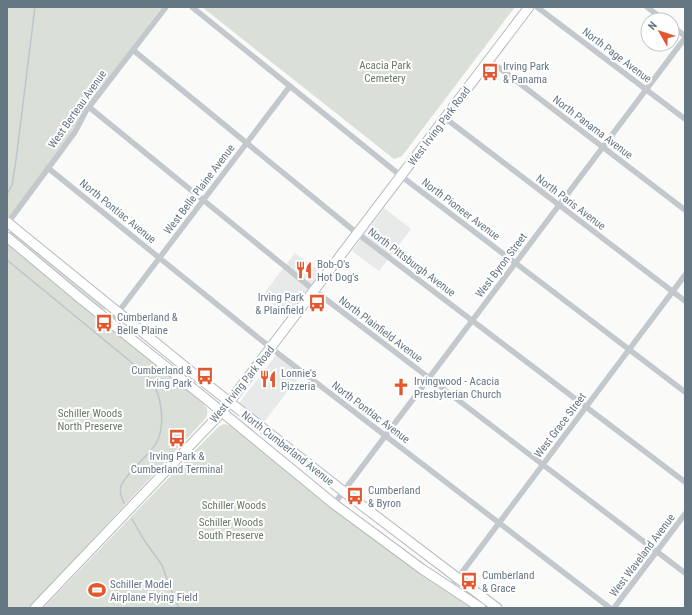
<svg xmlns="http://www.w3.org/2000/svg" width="692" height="615" font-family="'Roboto Condensed',sans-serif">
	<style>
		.built { fill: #e8e9e9 }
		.green { fill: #dadfd7 }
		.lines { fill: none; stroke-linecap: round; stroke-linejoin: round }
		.stream { stroke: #bbc7cb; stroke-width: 1.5 }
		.primary-casing { stroke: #b5babe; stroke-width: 11 }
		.minor { stroke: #c3c8cc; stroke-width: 5.5 }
		.primary { stroke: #fff; stroke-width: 9 }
		.labels { text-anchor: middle; stroke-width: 4; stroke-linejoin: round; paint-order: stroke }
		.street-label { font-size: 11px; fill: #657683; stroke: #fff }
		.park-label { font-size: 11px; fill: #687a64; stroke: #fff }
		.poi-label { font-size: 11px; fill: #657683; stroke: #fff; text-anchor: start }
	</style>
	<rect width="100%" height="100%" fill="#fafaf8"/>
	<g class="built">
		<polygon points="384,208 411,229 379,271 352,251"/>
		<polygon points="295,253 322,273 288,315 262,296"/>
		<polygon points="277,354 302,373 264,422 239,403"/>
	</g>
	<g class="green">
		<polygon points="7,7 162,7 84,110 72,132 10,216 7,217"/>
		<polygon points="202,7 515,7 402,156 394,159"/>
		<polygon points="12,231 106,308 105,310 94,305 11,237 10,233"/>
		<path d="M7 242 198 399C205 405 211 410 205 419L29 608H7Z"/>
		<polygon points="224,424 232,426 375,540 477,608 43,608 218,427"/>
	</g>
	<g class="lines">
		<g class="stream">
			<polyline points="7,194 12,185 16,160 35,7"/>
			<path d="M7 260 131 362C137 367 144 372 149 378 163 395 167 430 153 448 145 458 126 474 121 486 119 492 121 497 124 503"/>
			<polyline points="132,519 144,540 162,565 169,585 179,608"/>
		</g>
		<g class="primary-casing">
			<g id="primary">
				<polyline points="7,222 199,378 343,491 497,608"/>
				<polyline points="7,237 80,298 200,394 334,504 422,569 481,608"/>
				<polyline points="35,608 221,413 529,7"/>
			</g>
		</g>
		<g class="minor">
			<polyline points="192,7 401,176 685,392"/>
			<polyline points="537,7 685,119"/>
			<polyline points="647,7 664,20"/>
			<polyline points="672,26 685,36"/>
			<polyline points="133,50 358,234 685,482"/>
			<polyline points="489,60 685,210"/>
			<polyline points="89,107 315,291 685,573"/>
			<polyline points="445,118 685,301"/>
			<polyline points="48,168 271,348 610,608"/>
			<polyline points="7,224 75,132 86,111 166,7"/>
			<polyline points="110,323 290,86"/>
			<polyline points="334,504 685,38"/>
			<polyline points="451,587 685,275"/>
			<polyline points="614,608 685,514"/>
		</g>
		<use href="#primary" class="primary"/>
	</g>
	<defs>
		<g id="bus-bare" transform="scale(1.38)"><path d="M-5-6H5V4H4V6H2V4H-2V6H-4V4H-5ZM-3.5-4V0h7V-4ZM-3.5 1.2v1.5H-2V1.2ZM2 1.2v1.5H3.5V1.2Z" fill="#e4572e" stroke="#fff" stroke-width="2.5" paint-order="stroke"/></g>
		<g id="restaurant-bare" transform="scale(1.38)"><path d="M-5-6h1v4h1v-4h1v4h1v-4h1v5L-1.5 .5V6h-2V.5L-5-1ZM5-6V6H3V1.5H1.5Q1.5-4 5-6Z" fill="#e4572e" stroke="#fff" stroke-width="2.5" paint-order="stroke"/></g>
		<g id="church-bare" transform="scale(1.38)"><path d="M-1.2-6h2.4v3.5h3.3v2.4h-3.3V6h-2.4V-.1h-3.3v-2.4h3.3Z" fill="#e4572e" stroke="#fff" stroke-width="2.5" paint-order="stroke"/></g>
		<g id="stadium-bare" transform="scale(1.38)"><path d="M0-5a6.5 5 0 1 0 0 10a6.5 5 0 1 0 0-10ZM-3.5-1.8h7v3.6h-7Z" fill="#e4572e" stroke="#fff" stroke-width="2.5" paint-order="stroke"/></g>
	</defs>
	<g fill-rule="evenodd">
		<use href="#bus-bare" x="490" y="72"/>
		<use href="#restaurant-bare" x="304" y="270"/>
		<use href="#bus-bare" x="317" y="303"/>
		<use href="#bus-bare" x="104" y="323"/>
		<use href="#bus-bare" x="205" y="376"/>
		<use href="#restaurant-bare" x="268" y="379"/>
		<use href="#church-bare" x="401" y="387"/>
		<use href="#bus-bare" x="177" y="438"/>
		<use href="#bus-bare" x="355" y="496"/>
		<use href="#bus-bare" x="469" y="581"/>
		<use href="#stadium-bare" x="97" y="590"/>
	</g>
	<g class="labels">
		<g class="street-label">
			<text transform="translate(617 55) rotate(37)" y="4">North Page Avenue</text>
			<text transform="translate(77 109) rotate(-55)" y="4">West Berteau Avenue</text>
			<text transform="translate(439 126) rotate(-53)" y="4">West Irving Park Road</text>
			<text transform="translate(593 127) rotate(37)" y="4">North Panama Avenue</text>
			<text transform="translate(199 189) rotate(-53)" y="4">West Belle Plaine Avenue</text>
			<text transform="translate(571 202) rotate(37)" y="4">North Paris Avenue</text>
			<text transform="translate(461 209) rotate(37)" y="4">North Pioneer Avenue</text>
			<text transform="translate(118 211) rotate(39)" y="4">North Pontiac Avenue</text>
			<text transform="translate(412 262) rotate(37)" y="4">North Pittsburgh Avenue</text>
			<text transform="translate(501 265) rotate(-53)" y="4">West Byron Street</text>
			<text transform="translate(381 329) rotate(37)" y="4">North Plainfield Avenue</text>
			<text transform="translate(242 384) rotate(-51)" y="4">West Irving Park Road</text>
			<text transform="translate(371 412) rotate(37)" y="4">North Pontiac Avenue</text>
			<text transform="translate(560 425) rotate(-53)" y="4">West Grace Street</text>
			<text transform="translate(288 448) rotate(38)" y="4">North Cumberland Avenue</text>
			<text transform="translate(642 555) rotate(-53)" y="4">West Waveland Avenue</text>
		</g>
		<g class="park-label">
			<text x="385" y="69">Acacia Park<tspan x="385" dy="13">Cemetery</tspan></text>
			<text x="90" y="417">Schiller Woods<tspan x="90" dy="13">North Preserve</tspan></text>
			<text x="234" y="509">Schiller Woods</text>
			<text x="231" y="526">Schiller Woods<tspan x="231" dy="13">South Preserve</tspan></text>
		</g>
		<g class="poi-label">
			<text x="503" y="70">Irving Park<tspan x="503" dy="13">&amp; Panama</tspan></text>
			<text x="317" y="268">Bob-O's<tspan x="317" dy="13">Hot Dog's</tspan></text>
			<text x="304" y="301" text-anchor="end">Irving Park<tspan x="304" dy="13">&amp; Plainfield</tspan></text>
			<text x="117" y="321">Cumberland &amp;<tspan x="117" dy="13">Belle Plaine</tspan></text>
			<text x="192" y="374" text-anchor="end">Cumberland &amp;<tspan x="192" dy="13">Irving Park</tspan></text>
			<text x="281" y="377">Lonnie's<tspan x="281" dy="13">Pizzeria</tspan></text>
			<text x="414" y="385">Irvingwood - Acacia<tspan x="414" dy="13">Presbyterian Church</tspan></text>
			<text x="177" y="460" text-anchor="middle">Irving Park &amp;<tspan x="177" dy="13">Cumberland Terminal</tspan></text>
			<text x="368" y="494">Cumberland<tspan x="368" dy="13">&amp; Byron</tspan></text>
			<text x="482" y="579">Cumberland<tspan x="482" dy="13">&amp; Grace</tspan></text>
			<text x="110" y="588">Schiller Model<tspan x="110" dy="13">Airplane Flying Field</tspan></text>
		</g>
	</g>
	<rect width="692" height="615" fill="none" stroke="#657683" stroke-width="16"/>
	<g transform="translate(660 32) rotate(309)"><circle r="19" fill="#ffffff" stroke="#c1c8cd"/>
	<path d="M0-3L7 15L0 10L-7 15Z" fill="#e4572e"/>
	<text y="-6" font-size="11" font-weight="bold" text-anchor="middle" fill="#657683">N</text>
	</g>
</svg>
